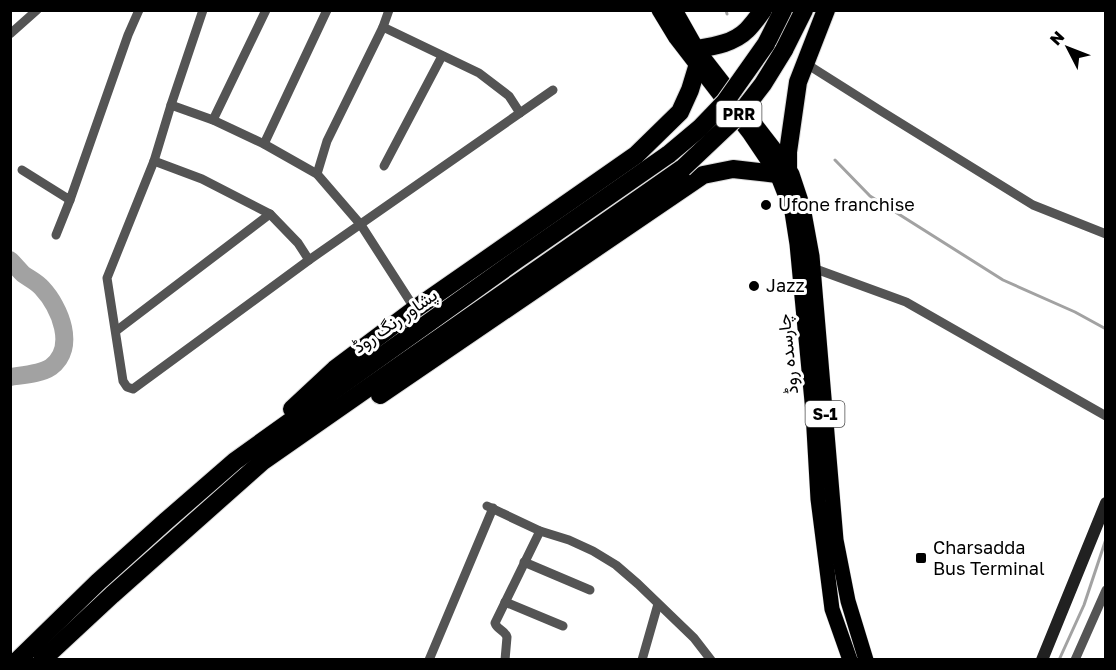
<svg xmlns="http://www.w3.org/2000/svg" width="1116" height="670" font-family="'Golos Text',Vazirmatn,sans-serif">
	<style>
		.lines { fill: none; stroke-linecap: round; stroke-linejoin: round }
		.stream { stroke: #a2a2a2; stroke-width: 3 }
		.river { stroke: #a2a2a2; stroke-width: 18 }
		.primary-casing { stroke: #dbdbdb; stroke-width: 16 }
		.highway-casing { stroke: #dbdbdb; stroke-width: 20 }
		.street { stroke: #545454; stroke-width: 9 }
		.secondary { stroke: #212121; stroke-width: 12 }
		.primary { stroke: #000; stroke-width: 15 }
		.highway { stroke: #000; stroke-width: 18 }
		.highway-bridge-casing { stroke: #dbdbdb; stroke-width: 20; stroke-linecap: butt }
		.highway-bridge { stroke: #000; stroke-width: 18 }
		.poi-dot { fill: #000; stroke: #fff; stroke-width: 2 }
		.labels { text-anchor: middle; stroke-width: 6; stroke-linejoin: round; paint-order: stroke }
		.shield { fill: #fff; stroke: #4c4c4c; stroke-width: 1.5 }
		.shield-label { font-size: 16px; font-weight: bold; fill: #000 }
		.poi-label { font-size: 18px; fill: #000; stroke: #fff; text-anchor: start }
		.street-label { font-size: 18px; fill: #000; stroke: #fff }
	</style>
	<rect width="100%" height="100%" fill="#fff"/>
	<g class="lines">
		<g class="stream">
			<polyline points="726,10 727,14"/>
			<polyline points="835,160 870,196 1003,280 1075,312 1106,329"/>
			<polyline points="1059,660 1084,605 1106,539"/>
		</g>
		<path class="river" d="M10 260C15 265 19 270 23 274 30 279 37 282 42 288 60 307 77 348 51 367 41 374 23 375 10 377"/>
		<g class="primary-casing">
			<g id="primary">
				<polyline points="659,10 676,38 750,134 777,174 792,212 797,244 813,412 818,499 832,609 850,660"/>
				<polyline points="675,10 697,49 786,164 792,174 803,207 812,256 836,540 848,601 866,660"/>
			</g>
		</g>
		<g class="highway-casing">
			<g id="highway">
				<polyline points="766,44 783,10"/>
				<path d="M697 49C715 46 734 43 747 30 753 24 758 17 763 10"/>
				<polyline points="784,50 804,10"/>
				<polyline points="788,168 788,152 798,82 826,10"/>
				<polyline points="380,395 703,175 733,169 777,174"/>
				<polyline points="292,409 335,369 415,309 636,155 680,112 690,90 697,67"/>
				<polyline points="18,660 98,582 166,521 235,461 515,261 669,154"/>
				<polyline points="42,660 112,595 263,461 683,168"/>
			</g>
		</g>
		<g class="street">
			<polyline points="203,10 171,105 154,161 107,278 123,381 127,387 133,389 309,260"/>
			<polyline points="383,27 479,73 509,96 520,113"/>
			<polyline points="10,34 37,10"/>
			<polyline points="805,63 881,111 1033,205 1106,234"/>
			<polyline points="171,105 213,120 264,144 317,174 361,225 415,309"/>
			<polyline points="213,120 266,10"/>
			<polyline points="264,144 327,10"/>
			<polyline points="154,161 202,179 270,214 298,243 309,260 553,90"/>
			<polyline points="384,166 442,56"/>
			<polyline points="22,170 70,200 128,35 139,10"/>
			<polyline points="317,174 327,141 383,27 389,10"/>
			<polyline points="56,235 70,200"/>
			<polyline points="813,268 906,302 1106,416"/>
			<polyline points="116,331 270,214"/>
			<polyline points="487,506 540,531 569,540 593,551 616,565 638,584 694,638 711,660"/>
			<polyline points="524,562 590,590"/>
			<polyline points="505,602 563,626"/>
			<polyline points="429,660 493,508"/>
			<path d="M505 660 507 637C505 630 497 630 495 623L540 531"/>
			<polyline points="642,660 658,604"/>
			<polyline points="1075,660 1106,590"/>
		</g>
		<polyline class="secondary" points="1042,660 1106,503"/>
		<use href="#primary" class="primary"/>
		<use href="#highway" class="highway"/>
		<g class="highway-bridge-casing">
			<g id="highway-bridge">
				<polyline points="669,154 700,128 725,102 766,44"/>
				<polyline points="683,168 739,115 763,84 784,50"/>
			</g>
		</g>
		<use href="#highway-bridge" class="highway-bridge"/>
	</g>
	<g class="poi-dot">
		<circle cx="766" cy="205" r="6"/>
		<circle cx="754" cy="286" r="6"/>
		<rect x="915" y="552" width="12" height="12" rx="3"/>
	</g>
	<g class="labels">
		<g class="shield">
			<rect x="716.5" y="101" width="45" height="26" rx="4.5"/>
			<rect x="805.5" y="401" width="39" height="26" rx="4.5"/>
		</g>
		<g class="shield-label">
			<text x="739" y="120">PRR</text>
			<text x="825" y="420">S-1</text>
		</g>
		<g class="poi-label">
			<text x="778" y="211">Ufone franchise</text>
			<text x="766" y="292">Jazz</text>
			<text x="933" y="554">Charsadda<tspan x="933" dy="21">Bus Terminal</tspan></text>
		</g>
		<g class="street-label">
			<text transform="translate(395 321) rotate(-35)" y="6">پشاور رنگ روڈ</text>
			<text transform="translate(788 354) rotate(-96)" y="6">چارسدہ روڈ</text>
		</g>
	</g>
	<rect width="1116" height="670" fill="none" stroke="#000000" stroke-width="24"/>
	<g transform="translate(1068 48) rotate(312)" stroke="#ffffff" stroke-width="4.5" paint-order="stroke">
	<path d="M0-4.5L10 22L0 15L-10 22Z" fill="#000000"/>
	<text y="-9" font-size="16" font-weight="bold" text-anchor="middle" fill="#000000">N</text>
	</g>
</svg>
